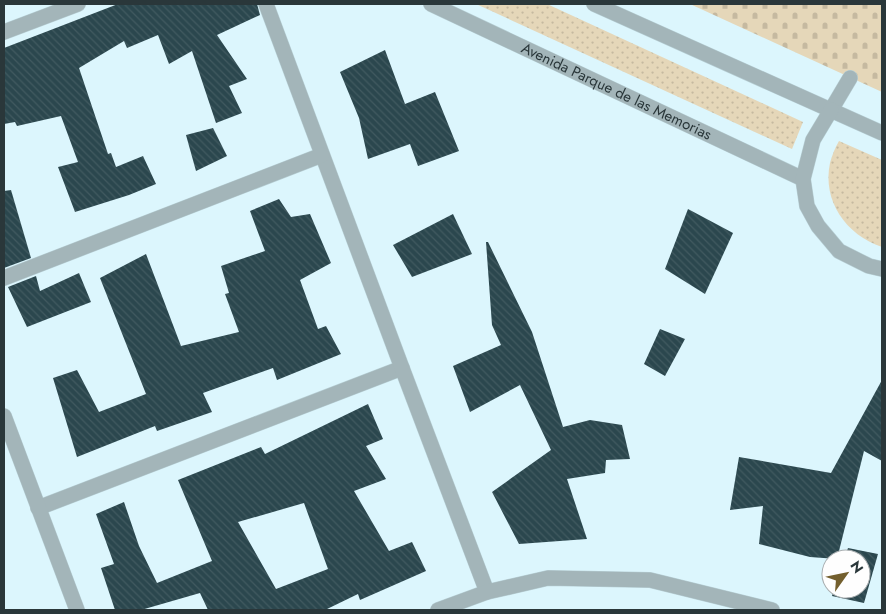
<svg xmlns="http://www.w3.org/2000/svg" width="886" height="614" font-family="Jost,sans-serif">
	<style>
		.green { fill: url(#green-dots) }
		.cemetery { fill: url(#cemetery-stones) }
		.building { fill: url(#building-back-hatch); fill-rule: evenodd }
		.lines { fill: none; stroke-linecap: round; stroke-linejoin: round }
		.service-casing { stroke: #b8d0d6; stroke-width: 16 }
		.minor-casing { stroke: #b8d0d6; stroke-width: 16 }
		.service { stroke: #a3b5b9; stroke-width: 15 }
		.minor { stroke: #a3b5b9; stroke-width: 15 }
		.labels { text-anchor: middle; stroke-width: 5; stroke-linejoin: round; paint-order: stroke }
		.street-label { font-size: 15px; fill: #2a373a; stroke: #fefefe }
	</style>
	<defs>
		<pattern id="green-dots" width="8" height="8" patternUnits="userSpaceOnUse" patternTransform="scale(1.25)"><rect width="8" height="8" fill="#e5d7b9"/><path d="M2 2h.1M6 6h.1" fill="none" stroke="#c5b9a0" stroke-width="1.8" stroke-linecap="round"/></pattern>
		<pattern id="cemetery-stones" width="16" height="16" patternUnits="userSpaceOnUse" patternTransform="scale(1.25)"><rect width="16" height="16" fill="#e5d7b9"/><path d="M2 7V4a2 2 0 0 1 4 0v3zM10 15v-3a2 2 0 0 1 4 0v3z" fill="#c5b9a0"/></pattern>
		<pattern id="building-back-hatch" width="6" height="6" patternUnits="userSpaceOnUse" patternTransform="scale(1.25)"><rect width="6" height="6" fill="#2b474e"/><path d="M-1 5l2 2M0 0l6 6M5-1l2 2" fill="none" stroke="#415a60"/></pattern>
	</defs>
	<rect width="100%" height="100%" fill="#dcf6fd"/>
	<g class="green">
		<polygon points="476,4 547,4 803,122 792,149"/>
		<path d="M839 141 882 160V247C846 235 822 201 830 163 832 155 835 148 839 141Z"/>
	</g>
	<polygon class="cemetery" points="690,4 882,4 882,92"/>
	<g class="building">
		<polygon points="118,4 257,4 260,15 217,35 247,79 229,86 242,113 216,123 192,51 169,64 158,35 127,48 124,41 79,68 108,154 111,153 116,167 143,156 156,184 129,195 75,212 58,167 78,162 61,116 17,126 15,122 4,124 4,48"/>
		<polygon points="385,50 405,104 435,92 459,151 418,166 410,144 368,159 359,118 340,72"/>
		<polygon points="213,128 227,156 196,171 186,135"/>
		<polygon points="11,190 31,258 4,268 4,191"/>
		<polygon points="279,199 291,217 310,214 331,263 300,280 318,329 326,326 341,354 277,380 273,368 203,393 212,412 157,431 155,426 77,457 53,378 77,370 99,412 146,394 100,278 146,254 181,346 239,332 225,294 229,293 221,266 265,251 250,211"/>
		<polygon points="688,209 733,233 705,294 665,269"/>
		<polygon points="453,214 472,254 412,277 393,245"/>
		<polygon points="486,242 488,242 532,332 563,427 590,420 622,425 630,459 606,460 605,473 567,479 587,539 519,544 492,492 551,450 520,385 470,412 453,366 501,345 492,325"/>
		<polygon points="79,273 91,302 27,327 8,287 36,276 40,291"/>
		<polygon points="660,329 685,339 665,376 644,364"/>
		<polygon points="882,380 882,461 864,451 837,559 810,557 759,544 763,506 730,510 739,457 831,473"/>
		<path d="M368 404 383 439 366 446 386 479 354 491 389 551 412 542 426 571 360 600 358 594 325 610H208L200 593 141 610H115L101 568 114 564 96 514 124 502 139 546 157 583 212 561 178 480 261 447 265 454ZM304 503 328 569 276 589 238 522Z"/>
		<polygon points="848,548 878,554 864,603 832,596 834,589 861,589 861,559 844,559"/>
	</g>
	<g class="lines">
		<g class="service-casing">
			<g id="service">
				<polyline points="831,110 850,78"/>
				<polyline points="38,508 402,368"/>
			</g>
		</g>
		<g class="minor-casing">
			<g id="minor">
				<polyline points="266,4 402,368 487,592"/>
				<path id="s1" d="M431 4 803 179"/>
				<polyline points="594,4 882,133"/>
				<polyline points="4,32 78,4"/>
				<polyline points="831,110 813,140 803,179 807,206 818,226 839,251 869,266 882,269"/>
				<polyline points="4,278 322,155"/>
				<polyline points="4,416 77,610"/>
				<polyline points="438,610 487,592 548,578 650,580 772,610"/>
			</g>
		</g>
		<use href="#service" class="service"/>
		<use href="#minor" class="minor"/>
	</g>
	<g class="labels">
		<g class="street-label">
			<text dy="5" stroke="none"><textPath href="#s1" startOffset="205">Avenida Parque de las Memorias</textPath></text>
		</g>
	</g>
	<rect width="886" height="614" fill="none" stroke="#2a373a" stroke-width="10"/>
	<g transform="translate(846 574) rotate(57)"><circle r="24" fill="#fefefe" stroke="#a9aeb0"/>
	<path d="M0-4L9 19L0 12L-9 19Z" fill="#735f2e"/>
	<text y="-8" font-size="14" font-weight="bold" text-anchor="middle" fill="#2a373a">N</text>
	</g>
</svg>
